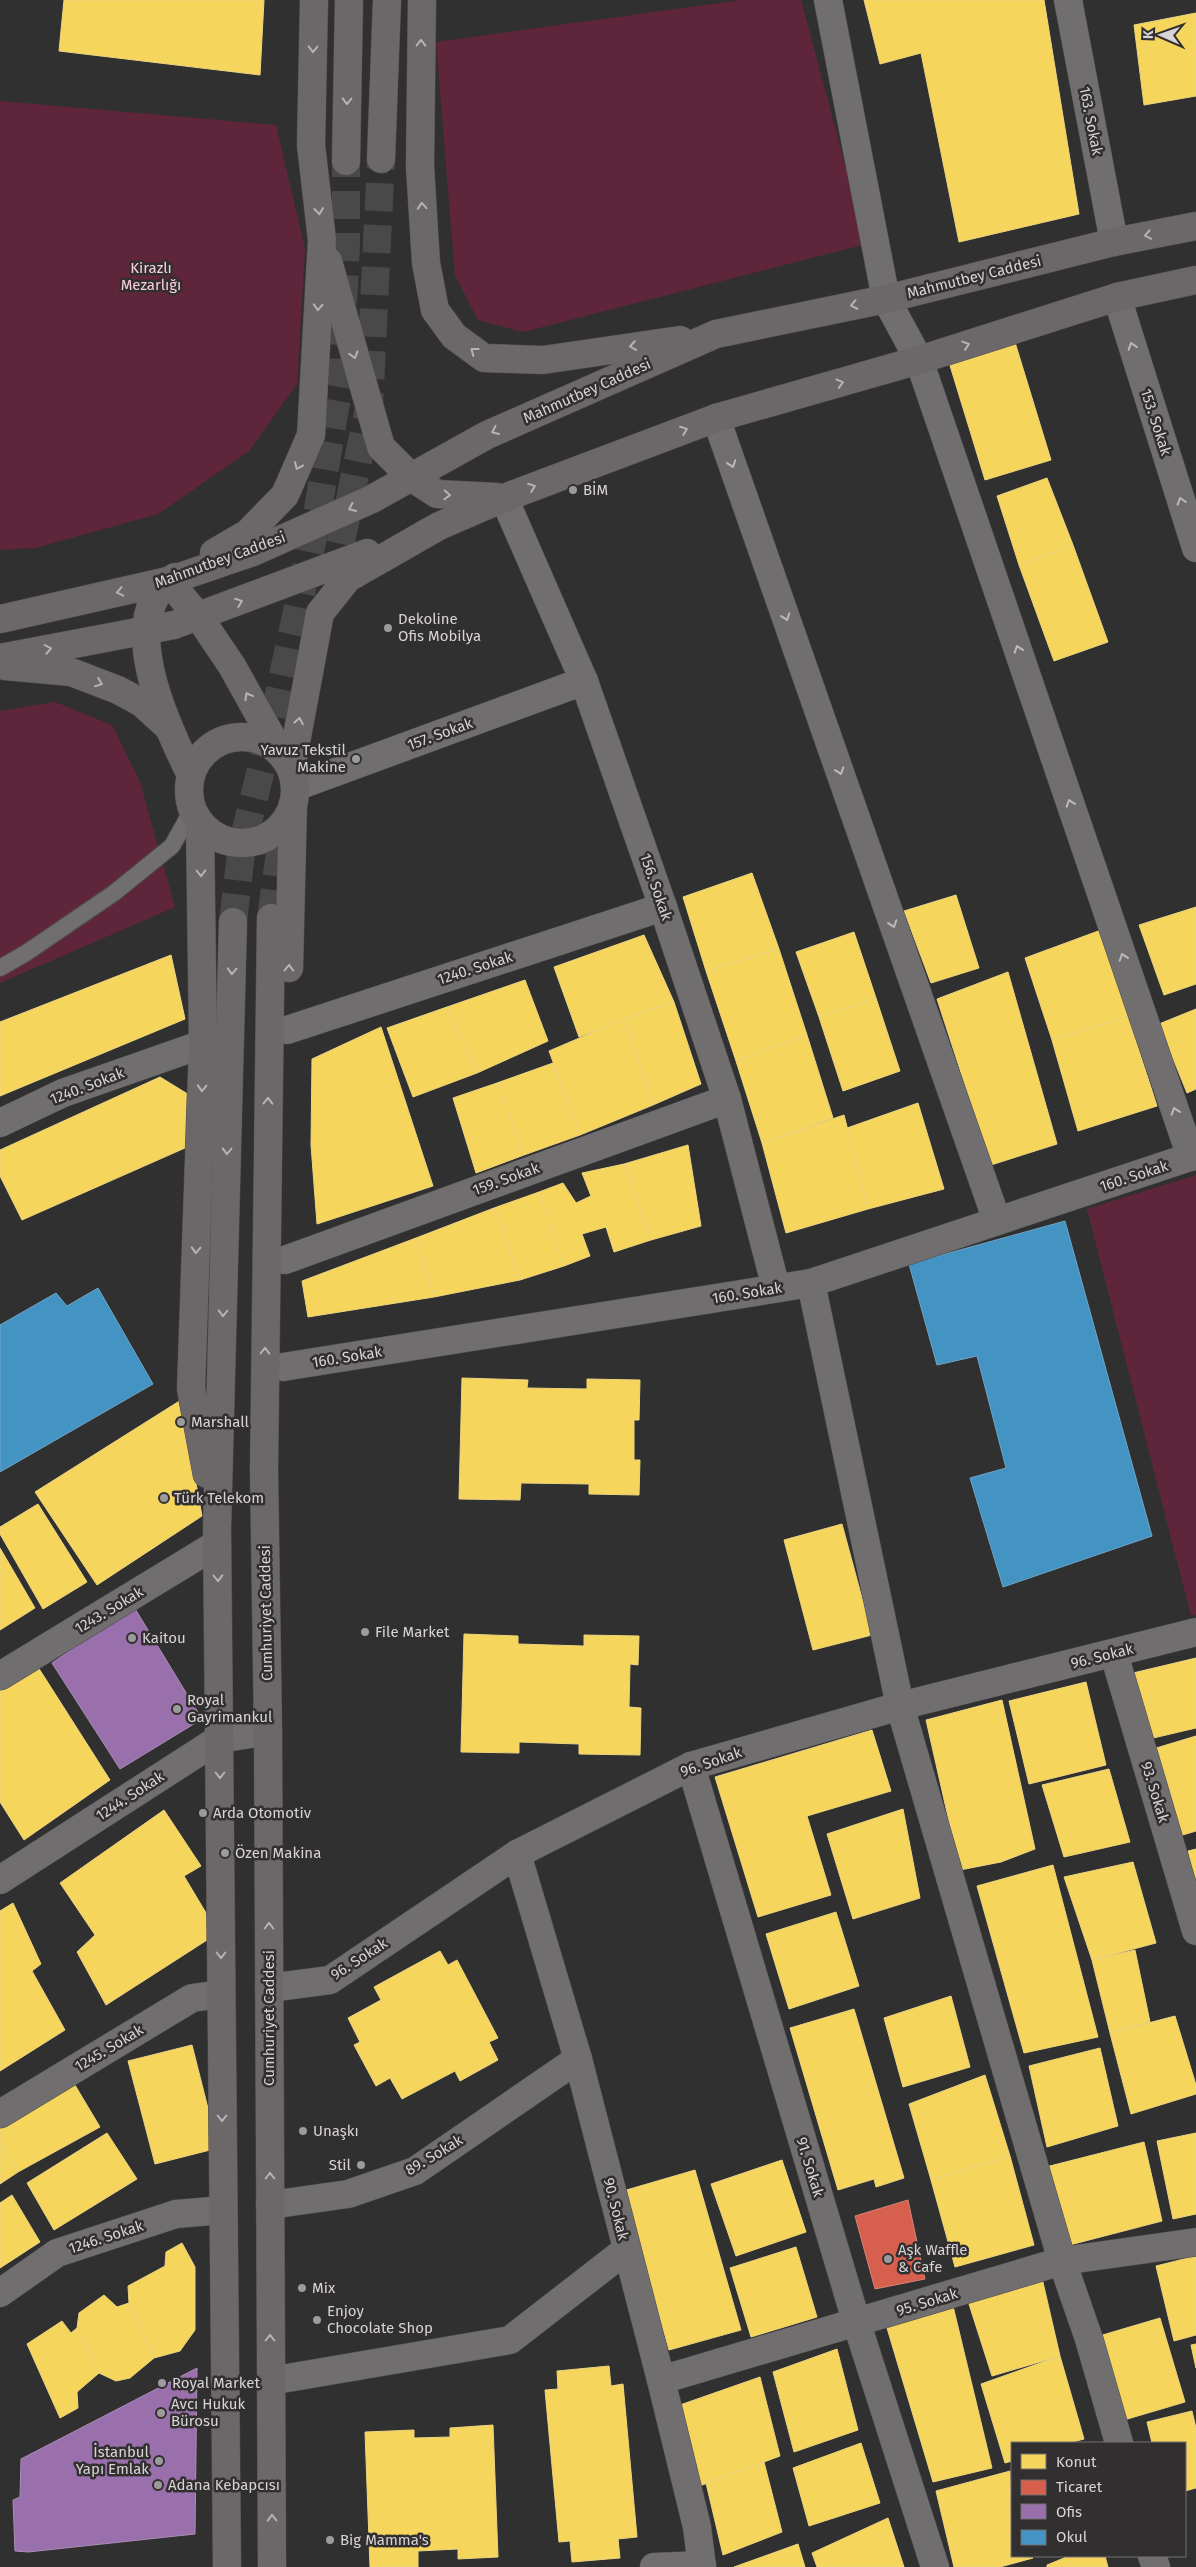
<svg xmlns="http://www.w3.org/2000/svg" width="1196" height="2567" font-family="'Fira Sans',sans-serif">
	<style>
		.green { fill: #5f263b }
		.homes { fill: #f6d55c; stroke: #ecd580 }
		.shops { fill: #d6604d; stroke: #d68376 }
		.offices { fill: #9970ab; stroke: #ab8eb7 }
		.schools { fill: #4393c3; stroke: #6fa6c8 }
		.lines { fill: none; stroke-linecap: round; stroke-linejoin: round }
		.secondary-tunnel { stroke: #4a4949; stroke-width: 28; stroke-dasharray: 28 14; stroke-linecap: butt }
		.lane-casing { stroke: #4f4d4d; stroke-width: 18 }
		.street-casing { stroke: #4f4d4d; stroke-width: 29 }
		.secondary-casing { stroke: #4f4d4d; stroke-width: 29 }
		.lane { stroke: #706e6f; stroke-width: 16 }
		.street { stroke: #706e6f; stroke-width: 28 }
		.secondary { stroke: #6c6769; stroke-width: 28 }
		.oneway { stroke: #b6b3b4 }
		.oneway2 { stroke: #bcbabb }
		.poi-dot { fill: #9c9b9b; stroke: #322f30; stroke-width: 2 }
		.labels { text-anchor: middle; stroke-width: 5; stroke-linejoin: round; paint-order: stroke }
		.street-label { font-size: 15px; fill: #d6d4d4; stroke: #322f30 }
		.park-label { font-size: 15px; fill: #facdd9; stroke: #322f30 }
		.poi-label { font-size: 15px; fill: #d6d4d4; stroke: #322f30; text-anchor: start }
	</style>
	<rect width="100%" height="100%" fill="#313030"/>
	<g class="green">
		<polygon points="742,0 801,0 866,244 523,332 478,320 455,275 436,42"/>
		<polygon points="0,101 276,125 305,249 297,384 249,451 158,514 35,548 0,550"/>
		<polygon points="55,702 112,725 140,782 175,907 0,983 0,711"/>
		<polygon points="1196,1175 1196,1615 1191,1616 1087,1209"/>
	</g>
	<g class="homes">
		<polygon points="64,0 264,0 260,75 59,51"/>
		<polygon points="864,0 1044,0 1079,214 959,242 921,53 880,64"/>
		<polygon points="1196,13 1196,96 1144,105 1134,25"/>
		<polygon points="1014,339 1051,460 985,480 948,359"/>
		<polygon points="1047,478 1073,545 1019,565 997,496"/>
		<polygon points="1073,545 1108,642 1054,661 1019,565"/>
		<polygon points="752,873 779,949 706,971 683,897"/>
		<polygon points="956,895 979,968 931,983 904,911"/>
		<polygon points="1196,907 1196,984 1164,995 1139,925"/>
		<polygon points="1101,930 1128,1016 1052,1040 1025,958"/>
		<polygon points="854,932 876,998 819,1017 796,952"/>
		<polygon points="644,935 674,1002 579,1037 554,967"/>
		<polygon points="779,949 807,1035 736,1061 706,971"/>
		<polygon points="171,955 185,1019 0,1096 0,1022"/>
		<polygon points="1008,972 1057,1144 991,1165 937,999"/>
		<polygon points="525,980 548,1041 477,1073 447,1007"/>
		<polygon points="876,998 900,1071 843,1091 819,1017"/>
		<polygon points="674,1002 701,1084 653,1105 624,1019"/>
		<polygon points="447,1007 477,1073 413,1097 387,1028"/>
		<polygon points="1196,1009 1196,1089 1187,1093 1159,1024"/>
		<polygon points="1128,1016 1157,1106 1078,1131 1052,1040"/>
		<polygon points="624,1019 653,1105 580,1135 549,1051"/>
		<polygon points="381,1027 433,1186 317,1224 311,1145 312,1059"/>
		<polygon points="807,1035 833,1118 762,1143 736,1061"/>
		<polygon points="553,1063 580,1135 524,1155 497,1083"/>
		<polygon points="160,1077 191,1096 194,1144 22,1220 0,1176 0,1150"/>
		<polygon points="497,1083 524,1155 476,1173 453,1098"/>
		<polygon points="918,1103 944,1189 868,1209 847,1128"/>
		<polygon points="844,1115 868,1209 786,1233 762,1143"/>
		<polygon points="688,1145 701,1226 651,1240 624,1164"/>
		<polygon points="624,1164 651,1240 614,1252 606,1227 582,1234 590,1256 564,1266 539,1192 563,1183 576,1203 591,1196 582,1173"/>
		<polygon points="539,1192 564,1266 520,1280 494,1208"/>
		<polygon points="494,1208 520,1280 434,1297 416,1238"/>
		<polygon points="416,1238 434,1297 308,1317 302,1281"/>
		<polygon points="462,1378 528,1380 527,1388 587,1389 587,1379 640,1380 639,1420 634,1420 634,1460 640,1460 639,1495 589,1494 589,1484 521,1483 520,1500 459,1499"/>
		<polygon points="181,1400 202,1516 97,1585 35,1492"/>
		<polygon points="38,1504 87,1582 43,1609 0,1534 0,1527"/>
		<polygon points="842,1524 872,1635 813,1650 784,1540"/>
		<polygon points="0,1548 35,1608 0,1630"/>
		<polygon points="464,1634 518,1636 518,1644 584,1646 584,1635 639,1636 638,1665 630,1664 629,1707 641,1708 640,1755 579,1754 579,1744 519,1742 519,1753 461,1752"/>
		<polygon points="1196,1658 1196,1728 1149,1739 1133,1673"/>
		<polygon points="38,1667 110,1780 24,1840 0,1802 0,1689"/>
		<polygon points="1086,1682 1106,1765 1029,1784 1009,1701"/>
		<polygon points="1002,1700 1035,1849 1001,1862 960,1870 926,1720"/>
		<polygon points="872,1730 891,1791 807,1816 831,1895 758,1917 715,1777"/>
		<polygon points="1196,1736 1196,1831 1169,1839 1143,1752"/>
		<polygon points="1109,1769 1130,1842 1064,1857 1042,1785"/>
		<polygon points="903,1809 920,1898 853,1919 827,1834"/>
		<polygon points="164,1810 201,1866 184,1876 218,1933 106,2005 77,1952 95,1935 60,1883"/>
		<polygon points="1196,1849 1196,1882 1188,1851"/>
		<polygon points="1133,1862 1156,1943 1092,1960 1064,1877"/>
		<polygon points="1053,1865 1098,2037 1024,2053 977,1886"/>
		<polygon points="13,1903 41,1964 32,1971 65,2030 0,2071 0,1911"/>
		<polygon points="836,1912 859,1986 789,2009 766,1934"/>
		<polygon points="1135,1950 1150,2022 1110,2033 1092,1960"/>
		<polygon points="440,1951 448,1965 457,1960 498,2038 489,2042 498,2060 460,2081 455,2071 402,2099 390,2078 376,2086 354,2045 360,2042 348,2018 381,2000 374,1987"/>
		<polygon points="951,1996 970,2067 903,2087 884,2018"/>
		<polygon points="854,2009 904,2178 876,2187 874,2179 838,2190 790,2028"/>
		<polygon points="1175,2016 1196,2085 1196,2094 1131,2114 1110,2033"/>
		<polygon points="192,2045 218,2148 155,2164 128,2061"/>
		<polygon points="1100,2048 1118,2126 1047,2147 1029,2066"/>
		<polygon points="69,2075 100,2127 18,2172 0,2141 0,2116"/>
		<polygon points="985,2075 1010,2156 931,2180 909,2104"/>
		<polygon points="107,2133 137,2179 54,2230 27,2183"/>
		<polygon points="1196,2133 1196,2214 1173,2219 1157,2141"/>
		<polygon points="0,2141 18,2172 0,2184"/>
		<polygon points="1144,2142 1162,2221 1062,2247 1042,2168"/>
		<polygon points="1010,2156 1034,2245 955,2267 931,2180"/>
		<polygon points="782,2160 806,2232 736,2256 711,2184"/>
		<polygon points="695,2170 741,2330 669,2350 623,2191"/>
		<polygon points="12,2195 40,2242 0,2268 0,2203"/>
		<polygon points="182,2243 195,2267 195,2330 180,2351 154,2358 129,2303 128,2286 165,2266 166,2252"/>
		<polygon points="796,2247 817,2317 751,2337 730,2268"/>
		<polygon points="1196,2256 1196,2335 1174,2341 1156,2266"/>
		<polygon points="1042,2278 1060,2356 992,2376 968,2301"/>
		<polygon points="104,2295 117,2307 129,2303 154,2358 130,2378 116,2381 99,2373 77,2328 79,2313"/>
		<polygon points="953,2306 992,2468 933,2482 887,2328"/>
		<polygon points="1160,2318 1185,2402 1114,2423 1089,2339"/>
		<polygon points="62,2321 71,2333 77,2328 99,2373 77,2392 78,2408 60,2418 27,2344"/>
		<polygon points="1196,2344 1196,2368 1191,2345"/>
		<polygon points="837,2349 858,2430 794,2452 773,2372"/>
		<polygon points="1060,2356 1084,2439 1069,2443 1012,2443 1012,2461 1005,2463 981,2384"/>
		<polygon points="609,2366 611,2386 623,2384 637,2537 618,2539 620,2558 572,2562 570,2541 559,2542 545,2390 558,2389 557,2371"/>
		<polygon points="760,2377 780,2456 697,2487 680,2405"/>
		<polygon points="1192,2411 1196,2428 1196,2488 1185,2491 1185,2443 1152,2443 1147,2422"/>
		<polygon points="493,2425 498,2557 458,2559 458,2549 418,2551 418,2567 370,2567 365,2432 414,2430 414,2438 450,2437 450,2428"/>
		<polygon points="861,2443 880,2503 809,2526 793,2468"/>
		<polygon points="764,2462 782,2532 723,2555 706,2483"/>
		<polygon points="1010,2471 1012,2556 1033,2558 1000,2567 954,2567 936,2491"/>
		<polygon points="888,2518 904,2567 817,2567 812,2553"/>
		<polygon points="798,2544 805,2567 734,2567"/>
		<polygon points="1069,2556 1105,2556 1108,2567 1047,2567 1047,2565"/>
	</g>
	<polygon class="shops" points="908,2200 925,2279 875,2289 855,2216"/>
	<g class="offices">
		<polygon points="134,1607 202,1719 120,1769 52,1663"/>
		<polygon points="197,2368 195,2534 28,2552 15,2551 13,2500 20,2497 21,2459"/>
	</g>
	<g class="schools">
		<polygon points="1065,1221 1152,1536 1003,1587 970,1478 1006,1468 977,1356 937,1365 909,1264"/>
		<polygon points="98,1288 153,1384 0,1472 0,1325 56,1293 67,1306"/>
	</g>
	<g class="lines">
		<g class="secondary-tunnel">
			<polyline points="332,585 369,408 381,159"/>
			<polyline points="271,918 284,823"/>
			<polyline points="233,922 242,845 271,730 313,538 339,385 346,244 346,161"/>
		</g>
		<g class="lane-casing">
			<polyline id="lane" points="0,968 26,953 114,893 172,846 192,810"/>
		</g>
		<g class="street-casing">
			<g id="street">
				<polyline points="828,0 886,299 919,360 1191,1157"/>
				<polyline points="1068,0 1114,242"/>
				<polyline points="1117,297 1196,548"/>
				<polyline points="716,418 997,1221"/>
				<polyline points="504,498 584,681 663,907 727,1099 776,1288"/>
				<polyline points="295,787 584,681"/>
				<polyline points="287,1030 663,907"/>
				<polyline points="0,1123 63,1093 203,1044"/>
				<polyline points="285,1260 727,1099"/>
				<polyline points="811,1283 900,1706 1062,2261 1089,2339 1119,2443"/>
				<polyline points="283,1367 811,1283 1196,1155"/>
				<polyline points="1114,1654 1196,1931"/>
				<polyline points="0,1676 217,1544"/>
				<polyline points="691,1766 857,2324 935,2567"/>
				<polyline points="517,1854 578,2059 661,2380 697,2527 702,2567"/>
				<polyline points="0,1880 219,1739 268,1731"/>
				<polyline points="269,1988 330,1980 517,1854 691,1766 900,1706 1196,1632"/>
				<polyline points="0,2114 192,1998 221,1994"/>
				<polyline points="270,2205 348,2194 415,2171 578,2059"/>
				<polyline points="0,2293 57,2253 176,2214 223,2210"/>
				<polyline points="661,2380 1062,2261 1196,2242"/>
				<polyline points="270,2381 510,2340 626,2250"/>
				<polyline points="1152,2556 1156,2567"/>
				<polyline points="654,2567 702,2565"/>
			</g>
		</g>
		<g class="secondary-casing">
			<g id="secondary">
				<polyline points="422,0 420,166 426,263 435,310 454,336 484,358 543,360 680,340"/>
				<polyline points="381,159 387,0"/>
				<polyline points="346,161 349,0"/>
				<polyline points="328,261 381,447 411,477 437,494 497,497"/>
				<polyline points="214,553 248,533 285,495 311,435 322,240 311,145 314,0"/>
				<path d="M175 577C113 615 167 727 191 775"/>
				<polyline points="168,581 199,617 232,666 281,754"/>
				<polyline points="0,619 168,581 253,552 372,499 487,435 716,334 886,299 1114,242 1196,226"/>
				<polyline points="0,658 174,625 367,553"/>
				<polyline points="5,666 71,672 118,690 142,703 166,725"/>
				<circle cx="242" cy="790" r="53"/>
				<polyline points="291,769 320,613 348,578 439,526 504,498 716,418 919,360 1117,297 1196,280"/>
				<polyline points="200,824 203,1044 191,1389 207,1474"/>
				<polyline points="271,918 264,1470 268,1731 272,2567"/>
				<polyline points="289,968 293,804"/>
				<polyline points="227,2567 217,1529 233,922"/>
			</g>
		</g>
		<use href="#lane" class="lane"/>
		<use href="#street" class="street"/>
		<use href="#secondary" class="secondary"/>
	</g>
	<defs><path id="oneway-chevron" d="M-2-3.5L2.5 0L-2 3.5" fill="none" stroke-width="1.6" stroke-linecap="round" stroke-linejoin="round" transform="scale(1.25)"/></defs>
	<g class="oneway">
		<use href="#oneway-chevron" transform="translate(421 43) rotate(-89)"/>
		<use href="#oneway-chevron" transform="translate(313 49) rotate(91)"/>
		<use href="#oneway-chevron" transform="translate(347 101) rotate(91)"/>
		<use href="#oneway-chevron" transform="translate(422 206) rotate(-94)"/>
		<use href="#oneway-chevron" transform="translate(319 211) rotate(84)"/>
		<use href="#oneway-chevron" transform="translate(1148 235) rotate(169)"/>
		<use href="#oneway-chevron" transform="translate(854 305) rotate(168)"/>
		<use href="#oneway-chevron" transform="translate(318 307) rotate(93)"/>
		<use href="#oneway-chevron" transform="translate(966 345) rotate(-18)"/>
		<use href="#oneway-chevron" transform="translate(633 346) rotate(172)"/>
		<use href="#oneway-chevron" transform="translate(474 351) rotate(-143)"/>
		<use href="#oneway-chevron" transform="translate(354 355) rotate(74)"/>
		<use href="#oneway-chevron" transform="translate(840 383) rotate(-16)"/>
		<use href="#oneway-chevron" transform="translate(684 430) rotate(-21)"/>
		<use href="#oneway-chevron" transform="translate(495 431) rotate(156)"/>
		<use href="#oneway-chevron" transform="translate(298 466) rotate(114)"/>
		<use href="#oneway-chevron" transform="translate(532 487) rotate(-21)"/>
		<use href="#oneway-chevron" transform="translate(447 495) rotate(3)"/>
		<use href="#oneway-chevron" transform="translate(352 508) rotate(156)"/>
		<use href="#oneway-chevron" transform="translate(120 592) rotate(167)"/>
		<use href="#oneway-chevron" transform="translate(239 602) rotate(-21)"/>
		<use href="#oneway-chevron" transform="translate(48 649) rotate(-11)"/>
		<use href="#oneway-chevron" transform="translate(99 683) rotate(21)"/>
		<use href="#oneway-chevron" transform="translate(248 696) rotate(-119)"/>
		<use href="#oneway-chevron" transform="translate(299 721) rotate(-80)"/>
		<use href="#oneway-chevron" transform="translate(201 873) rotate(89)"/>
		<use href="#oneway-chevron" transform="translate(289 968) rotate(-88)"/>
		<use href="#oneway-chevron" transform="translate(232 971) rotate(92)"/>
		<use href="#oneway-chevron" transform="translate(202 1088) rotate(92)"/>
		<use href="#oneway-chevron" transform="translate(268 1101) rotate(-89)"/>
		<use href="#oneway-chevron" transform="translate(227 1151) rotate(92)"/>
		<use href="#oneway-chevron" transform="translate(196 1250) rotate(92)"/>
		<use href="#oneway-chevron" transform="translate(223 1313) rotate(92)"/>
		<use href="#oneway-chevron" transform="translate(265 1351) rotate(-89)"/>
		<use href="#oneway-chevron" transform="translate(218 1578) rotate(89)"/>
		<use href="#oneway-chevron" transform="translate(220 1775) rotate(90)"/>
		<use href="#oneway-chevron" transform="translate(269 1926) rotate(-90)"/>
		<use href="#oneway-chevron" transform="translate(221 1955) rotate(90)"/>
		<use href="#oneway-chevron" transform="translate(222 2118) rotate(90)"/>
		<use href="#oneway-chevron" transform="translate(270 2176) rotate(-90)"/>
		<use href="#oneway-chevron" transform="translate(270 2338) rotate(-90)"/>
		<use href="#oneway-chevron" transform="translate(272 2518) rotate(-91)"/>
	</g>
	<g class="oneway2">
		<use href="#oneway-chevron" transform="translate(1132 346) rotate(-108)"/>
		<use href="#oneway-chevron" transform="translate(732 464) rotate(71)"/>
		<use href="#oneway-chevron" transform="translate(1181 501) rotate(-108)"/>
		<use href="#oneway-chevron" transform="translate(786 617) rotate(71)"/>
		<use href="#oneway-chevron" transform="translate(1018 649) rotate(-109)"/>
		<use href="#oneway-chevron" transform="translate(840 771) rotate(71)"/>
		<use href="#oneway-chevron" transform="translate(1070 803) rotate(-109)"/>
		<use href="#oneway-chevron" transform="translate(893 924) rotate(71)"/>
		<use href="#oneway-chevron" transform="translate(1123 957) rotate(-109)"/>
		<use href="#oneway-chevron" transform="translate(1175 1111) rotate(-109)"/>
	</g>
	<g class="poi-dot">
		<circle cx="573" cy="490" r="5"/>
		<circle cx="388" cy="628" r="5"/>
		<circle cx="356" cy="759" r="5"/>
		<circle cx="181" cy="1422" r="5"/>
		<circle cx="164" cy="1498" r="5"/>
		<circle cx="365" cy="1632" r="5"/>
		<circle cx="132" cy="1638" r="5"/>
		<circle cx="177" cy="1709" r="5"/>
		<circle cx="203" cy="1813" r="5"/>
		<circle cx="225" cy="1853" r="5"/>
		<circle cx="303" cy="2131" r="5"/>
		<circle cx="361" cy="2165" r="5"/>
		<circle cx="888" cy="2259" r="5"/>
		<circle cx="302" cy="2288" r="5"/>
		<circle cx="317" cy="2320" r="5"/>
		<circle cx="162" cy="2383" r="5"/>
		<circle cx="161" cy="2413" r="5"/>
		<circle cx="159" cy="2461" r="5"/>
		<circle cx="158" cy="2485" r="5"/>
		<circle cx="330" cy="2540" r="5"/>
	</g>
	<g class="labels">
		<g class="street-label">
			<text transform="translate(1091 121) rotate(79)" y="5">163. Sokak</text>
			<text transform="translate(974 277) rotate(-14)" y="5">Mahmutbey Caddesi</text>
			<text transform="translate(587 391) rotate(-24)" y="5">Mahmutbey Caddesi</text>
			<text transform="translate(1156 422) rotate(72)" y="5">153. Sokak</text>
			<text transform="translate(220 560) rotate(-20)" y="5">Mahmutbey Caddesi</text>
			<text transform="translate(440 734) rotate(-20)" y="5">157. Sokak</text>
			<text transform="translate(656 887) rotate(71)" y="5">156. Sokak</text>
			<text transform="translate(475 968) rotate(-18)" y="5">1240. Sokak</text>
			<text transform="translate(87 1086) rotate(-21)" y="5">1240. Sokak</text>
			<text transform="translate(1134 1176) rotate(-18)" y="5">160. Sokak</text>
			<text transform="translate(506 1179) rotate(-20)" y="5">159. Sokak</text>
			<text transform="translate(747 1293) rotate(-9)" y="5">160. Sokak</text>
			<text transform="translate(347 1357) rotate(-9)" y="5">160. Sokak</text>
			<text transform="translate(109 1610) rotate(-31)" y="5">1243. Sokak</text>
			<text transform="translate(266 1613) rotate(-91)" y="5">Cumhuriyet Caddesi</text>
			<text transform="translate(1102 1656) rotate(-14)" y="5">96. Sokak</text>
			<text transform="translate(711 1762) rotate(-19)" y="5">96. Sokak</text>
			<text transform="translate(1155 1792) rotate(73)" y="5">93. Sokak</text>
			<text transform="translate(130 1796) rotate(-33)" y="5">1244. Sokak</text>
			<text transform="translate(359 1959) rotate(-33)" y="5">96. Sokak</text>
			<text transform="translate(269 2018) rotate(-90)" y="5">Cumhuriyet Caddesi</text>
			<text transform="translate(109 2048) rotate(-31)" y="5">1245. Sokak</text>
			<text transform="translate(434 2155) rotate(-31)" y="5">89. Sokak</text>
			<text transform="translate(810 2167) rotate(73)" y="5">91. Sokak</text>
			<text transform="translate(616 2209) rotate(76)" y="5">90. Sokak</text>
			<text transform="translate(106 2237) rotate(-18)" y="5">1246. Sokak</text>
			<text transform="translate(927 2302) rotate(-17)" y="5">95. Sokak</text>
		</g>
		<g class="park-label">
			<text x="151" y="273">Kirazlı<tspan x="151" dy="17">Mezarlığı</tspan></text>
		</g>
		<g class="poi-label">
			<text x="583" y="495">BİM</text>
			<text x="398" y="624">Dekoline<tspan x="398" dy="17">Ofis Mobilya</tspan></text>
			<text x="346" y="755" text-anchor="end">Yavuz Tekstil<tspan x="346" dy="17">Makine</tspan></text>
			<text x="191" y="1427">Marshall</text>
			<text x="174" y="1503">Türk Telekom</text>
			<text x="375" y="1637">File Market</text>
			<text x="142" y="1643">Kaitou</text>
			<text x="187" y="1705">Royal<tspan x="187" dy="17">Gayrimankul</tspan></text>
			<text x="213" y="1818">Arda Otomotiv</text>
			<text x="235" y="1858">Özen Makina</text>
			<text x="313" y="2136">Unaşkı</text>
			<text x="351" y="2170" text-anchor="end">Stil</text>
			<text x="898" y="2255">Aşk Waffle<tspan x="898" dy="17">&amp; Cafe</tspan></text>
			<text x="312" y="2293">Mix</text>
			<text x="327" y="2316">Enjoy<tspan x="327" dy="17">Chocolate Shop</tspan></text>
			<text x="172" y="2388">Royal Market</text>
			<text x="171" y="2409">Avcı Hukuk<tspan x="171" dy="17">Bürosu</tspan></text>
			<text x="149" y="2457" text-anchor="end">İstanbul<tspan x="149" dy="17">Yapı Emlak</tspan></text>
			<text x="168" y="2490">Adana Kebapcısı</text>
			<text x="340" y="2545">Big Mamma's</text>
		</g>
	</g>
	<rect x="1011" y="2442" width="175" height="115" fill="#322f30" stroke="#747172"/>
	<rect x="1021" y="2454" width="25" height="15" fill="#f6d55c" stroke="#747172"/>
	<text x="1056" y="2467" font-size="15" fill="#d6d4d4">Konut</text>
	<rect x="1021" y="2480" width="25" height="15" fill="#d6604d" stroke="#747172"/>
	<text x="1056" y="2492" font-size="15" fill="#d6d4d4">Ticaret</text>
	<rect x="1021" y="2504" width="25" height="15" fill="#9970ab" stroke="#747172"/>
	<text x="1056" y="2517" font-size="15" fill="#d6d4d4">Ofis</text>
	<rect x="1021" y="2530" width="25" height="15" fill="#4393c3" stroke="#747172"/>
	<text x="1056" y="2542" font-size="15" fill="#d6d4d4">Okul</text>
	<g transform="translate(1161 35) rotate(272)" stroke="#322f30" stroke-width="4" paint-order="stroke">
	<path d="M0-4L9 19L0 12L-9 19Z" fill="#d6d4d4"/>
	<text y="-8" font-size="14" font-weight="bold" text-anchor="middle" fill="#d6d4d4">K</text>
	</g>
</svg>
